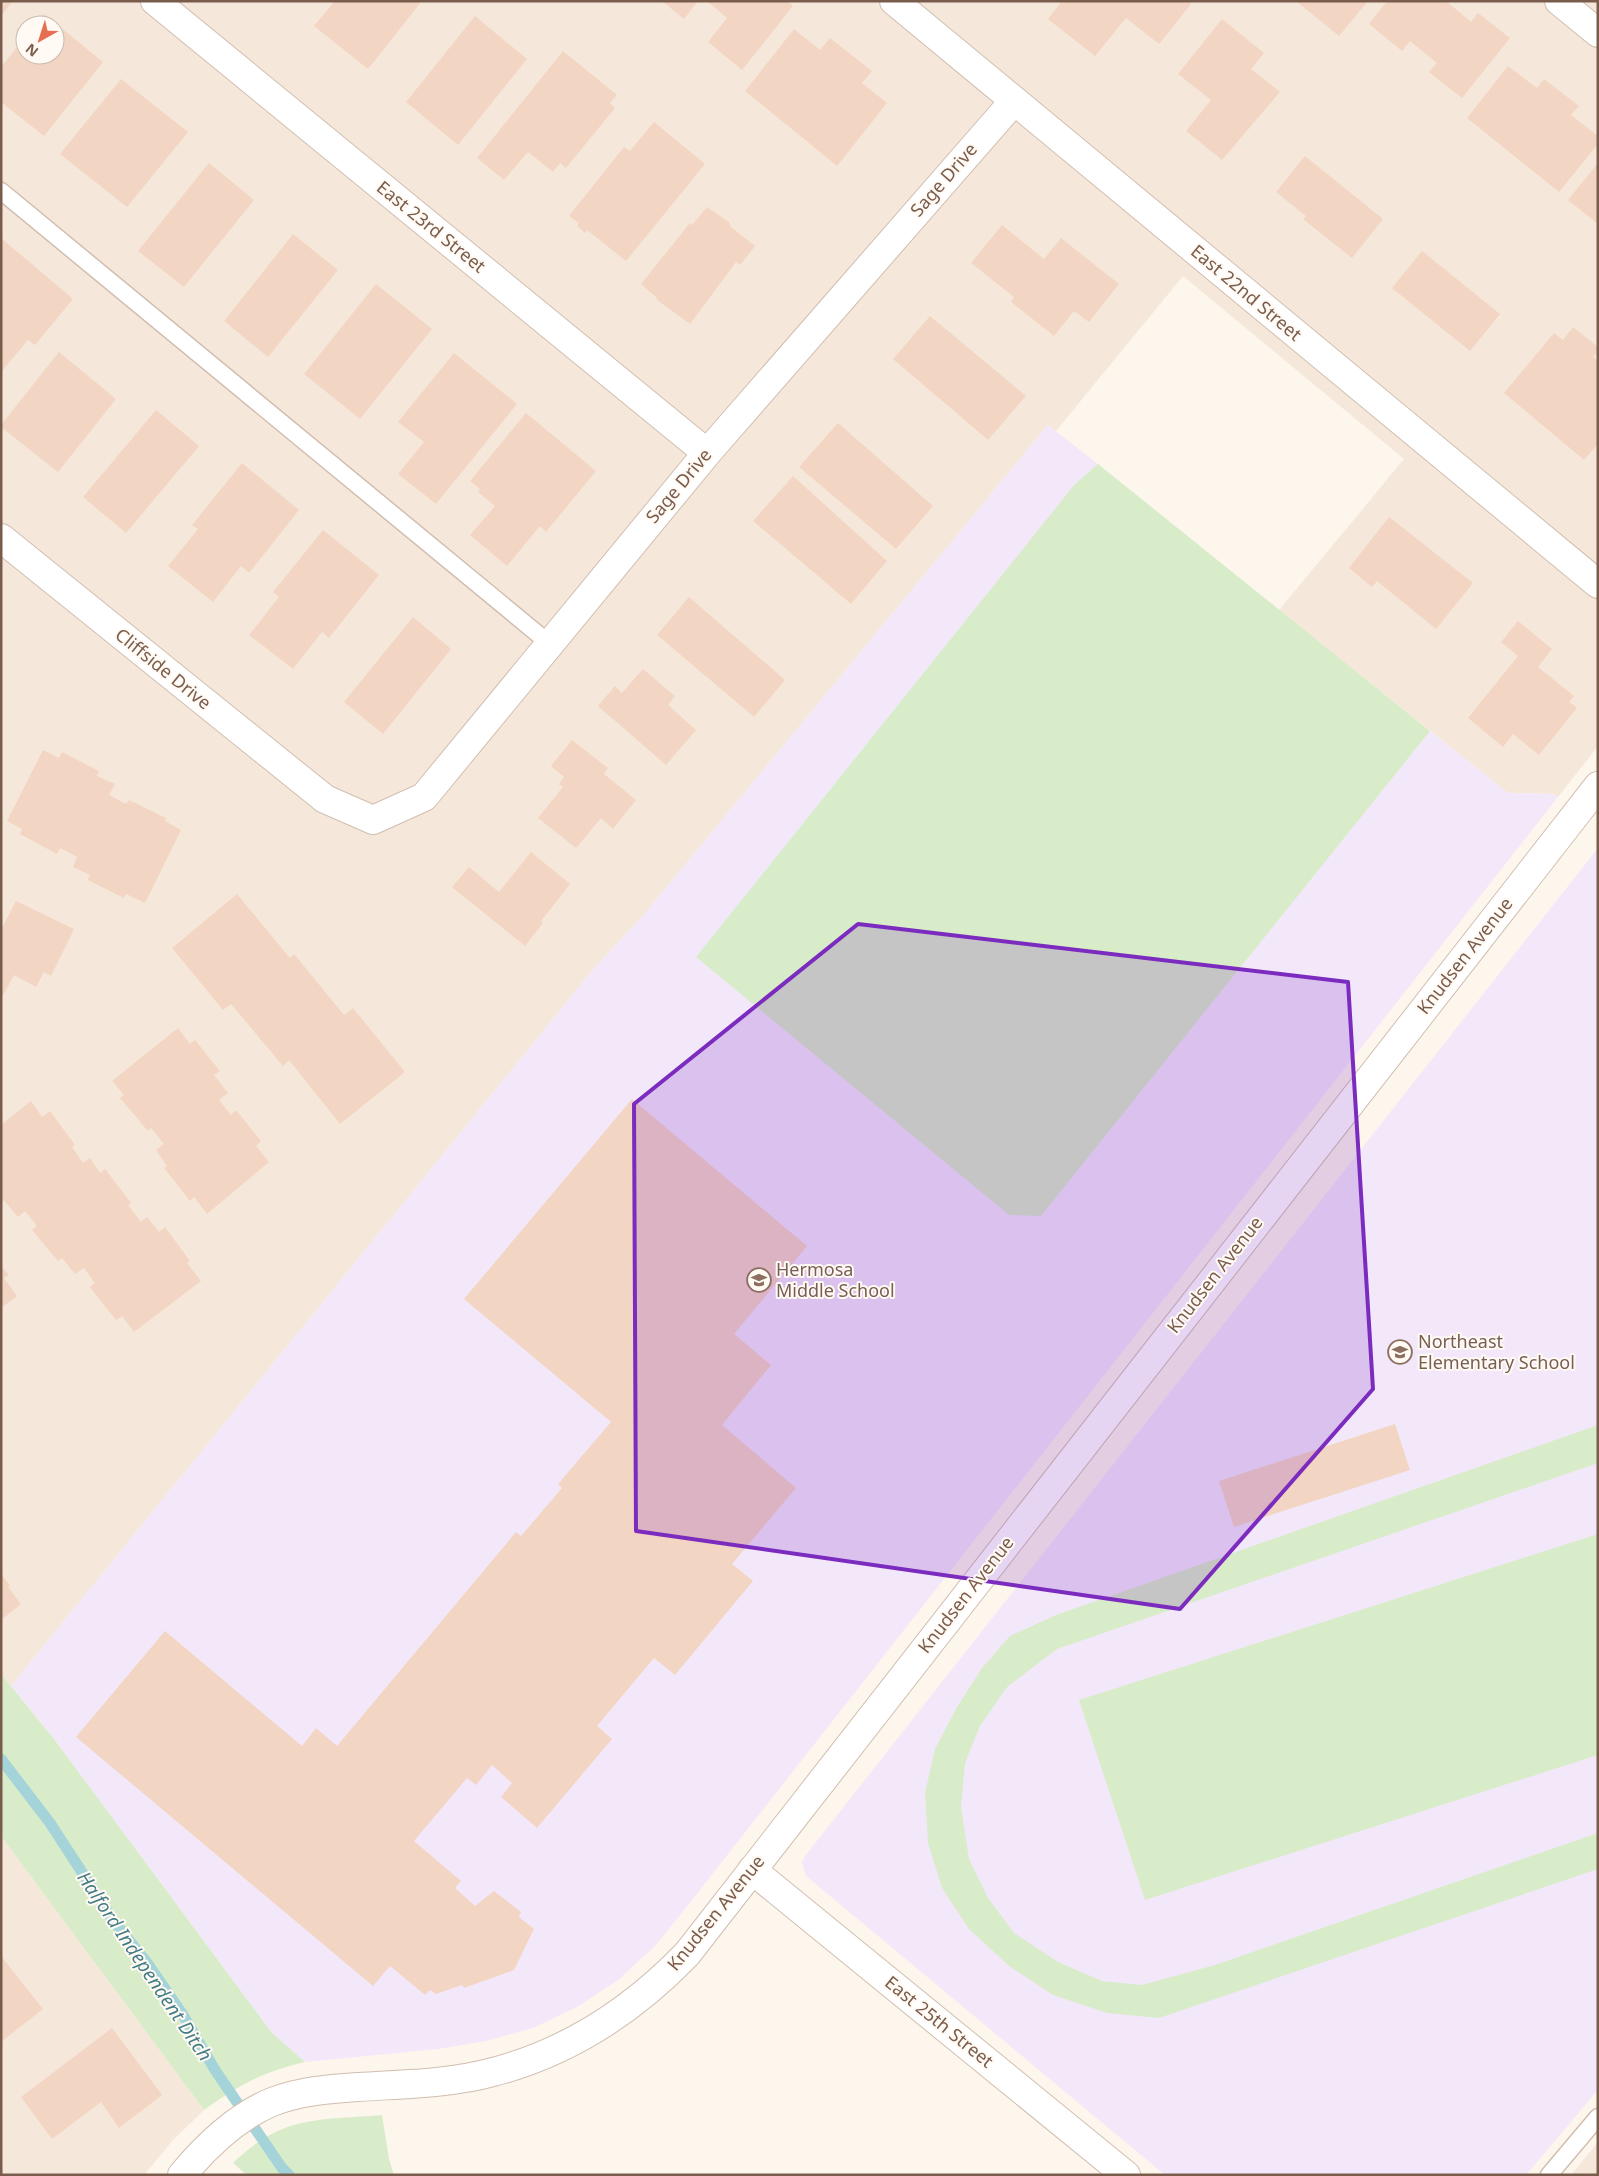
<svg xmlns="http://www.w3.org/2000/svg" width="1599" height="2176" font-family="'Noto Sans',sans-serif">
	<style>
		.residential { fill: #f5e8da; fill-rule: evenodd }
		.education { fill: #f3e8fa }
		.green { fill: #d8ecc9 }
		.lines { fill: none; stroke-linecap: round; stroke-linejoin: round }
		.stream { stroke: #a5d3da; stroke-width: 11 }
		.building { fill: #f3d5c3 }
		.service-casing { stroke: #d1beb0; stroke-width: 19 }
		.minor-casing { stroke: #d1beb0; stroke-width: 30 }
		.tertiary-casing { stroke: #d1beb0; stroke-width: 30 }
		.service { stroke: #fff; stroke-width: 16 }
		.minor { stroke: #fff; stroke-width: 28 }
		.tertiary { stroke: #fff; stroke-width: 28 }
		.marked { fill: #7b2cbf; fill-opacity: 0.2; stroke: #7b2cbf; stroke-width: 4; stroke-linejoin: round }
		.labels { text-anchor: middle; stroke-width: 4; stroke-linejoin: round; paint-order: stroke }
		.street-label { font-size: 18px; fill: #7a5c4d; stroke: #fffaf3 }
		.education-label { font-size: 18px; fill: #785e54; stroke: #fffaf3; text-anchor: start }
		.water-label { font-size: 19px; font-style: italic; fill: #437c86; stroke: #fffaf3 }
	</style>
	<rect width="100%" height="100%" fill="#fdf6ec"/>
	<g class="residential">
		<path d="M1 1H1598V746L1558 797 1553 794 1508 793 1279 610 1404 459 1183 276 1056 431 1048 425 641 918 596 966 11 1686 1 1674ZM25 25H55V55H25Z"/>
		<polygon points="1,1836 204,2110 173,2140 144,2175 1,2175"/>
		<polygon points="1598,2142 1598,2175 1571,2175"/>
	</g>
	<g class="education">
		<polygon points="1048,425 1098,464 1075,484 1041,1215 1430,731 1508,793 1553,794 1558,797 685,1909 654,1947 618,1980 577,2007 533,2028 486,2041 438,2049 305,2062 272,2033 54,1739 11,1686 596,966 641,918"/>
		<polygon points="1598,848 1598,2090 1526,2175 1165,2175 806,1876 802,1863 805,1856"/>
	</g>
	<g class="green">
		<polygon points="1098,464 1430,731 1041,1216 1009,1215 696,957 1075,484"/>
		<polygon points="1598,1425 1598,1463 1057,1649 1007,1687 980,1726 965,1763 961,1807 969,1859 988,1898 1014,1933 1058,1962 1102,1981 1142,1985 1215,1965 1598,1833 1598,1869 1159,2018 1107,2013 1053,1995 1009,1966 969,1929 942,1888 928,1843 925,1793 935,1749 957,1707 982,1668 1010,1636 1056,1615"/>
		<polygon points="1598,1534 1598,1755 1145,1900 1079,1700"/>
		<path d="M1 1674 54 1739 272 2033 305 2062C262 2072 239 2085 204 2110L1 1836Z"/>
		<path d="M382 2115 389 2159 394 2175H247L233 2163C247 2149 266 2135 285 2128 314 2117 351 2118 382 2115Z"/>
	</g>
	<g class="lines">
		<polyline class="stream" points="1,1759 50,1823 113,1920 148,1964 183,2015 215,2070 282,2168 289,2175"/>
	</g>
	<g class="building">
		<polygon points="1,1 13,1 1,16"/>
		<polygon points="335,1 422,1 368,69 314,26"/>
		<polygon points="662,1 698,1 684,19"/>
		<polygon points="707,1 787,1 793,6 742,70 708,42 727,18"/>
		<polygon points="1062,1 1188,1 1191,4 1159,44 1126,18 1095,56 1048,19"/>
		<polygon points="1296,1 1368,1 1339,36"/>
		<polygon points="1387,1 1446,1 1471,22 1478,13 1510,38 1462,98 1429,72 1437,63 1410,41 1402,51 1369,24"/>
		<polygon points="44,14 103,62 44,136 1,102 1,67 25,37 25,55 55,55 55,25 35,25"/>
		<polygon points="475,16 527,59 458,145 406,102"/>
		<polygon points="1222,19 1264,53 1251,69 1280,92 1222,160 1186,131 1211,100 1178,74"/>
		<polygon points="794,29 820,50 830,38 872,71 862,83 887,103 837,166 745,91"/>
		<polygon points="563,51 617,95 610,103 615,108 566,168 560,163 553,172 528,152 504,180 477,158"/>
		<polygon points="1508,66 1537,88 1544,79 1579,106 1571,115 1598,136 1598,144 1559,192 1467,118"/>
		<polygon points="121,79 188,132 127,207 60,154"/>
		<polygon points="654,122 705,164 626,261 587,230 585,233 577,226 579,223 569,216 624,147 630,151"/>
		<polygon points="1305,156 1383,219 1352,258 1303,219 1306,216 1276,192"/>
		<polygon points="209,163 254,200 184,287 138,251"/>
		<polygon points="1598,163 1598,224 1568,200"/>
		<polygon points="707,207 729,222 731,227 755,246 740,265 736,262 690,324 657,300 656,297 641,284 690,223 692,225"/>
		<polygon points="1002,225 1044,259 1061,238 1119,284 1089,322 1074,311 1054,336 1011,302 1014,297 971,263"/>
		<polygon points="293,234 338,270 268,357 224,321"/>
		<polygon points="1,238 73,299 35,345 28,340 1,372"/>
		<polygon points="1422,251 1500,314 1470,351 1392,288"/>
		<polygon points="376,284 432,329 360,419 304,374"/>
		<polygon points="930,316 1026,396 988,440 893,359"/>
		<polygon points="1573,327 1598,347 1598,351 1593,357 1598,361 1598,444 1584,460 1504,393 1554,333 1563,340"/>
		<polygon points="59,352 116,399 58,472 1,427 1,425"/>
		<polygon points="454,353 517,404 436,504 398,474 424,442 398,422"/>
		<polygon points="156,410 199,446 126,533 83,497"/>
		<polygon points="526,413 596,471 546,532 540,526 507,566 470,535 495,506 478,492 480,489 470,481"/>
		<polygon points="838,423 933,506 896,549 799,467"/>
		<polygon points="242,463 299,510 249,573 241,566 213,602 168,566 198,529 192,525"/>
		<polygon points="793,476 887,561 851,604 753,521"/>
		<polygon points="1389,517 1473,583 1436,629 1377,581 1372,587 1349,568"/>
		<polygon points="323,530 379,575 329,638 322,632 293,669 249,635 279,597 273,592"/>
		<polygon points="689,597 785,680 754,717 657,635"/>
		<polygon points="413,617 451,649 383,734 344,702"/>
		<polygon points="1518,621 1552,649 1538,667 1574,696 1569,702 1577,708 1539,755 1513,734 1503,747 1468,718 1518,656 1501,642"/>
		<polygon points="643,669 675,696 668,705 696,730 666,765 598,706 615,686 622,693"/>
		<polygon points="572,740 608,768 604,774 636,800 613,829 601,818 576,848 538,818 563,787 559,784 564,777 551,766"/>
		<polygon points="43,750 59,758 62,752 99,771 97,776 115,784 109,795 126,804 129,800 166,818 165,821 181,830 145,903 126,894 124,898 88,880 90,875 73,867 77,857 60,848 57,854 20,834 22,829 7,821"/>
		<polygon points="531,852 570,884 541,921 543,923 525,946 452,887 469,867 499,892"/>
		<polygon points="237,894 290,958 294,954 344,1015 353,1008 405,1072 340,1124 289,1060 283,1066 231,1004 223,1010 172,948"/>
		<polygon points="16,901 74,929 51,976 44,972 36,987 14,975 1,999 1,930"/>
		<polygon points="178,1028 190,1044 195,1040 220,1071 214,1075 228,1093 219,1100 231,1115 236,1110 261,1141 256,1146 269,1162 207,1214 194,1197 190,1201 164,1168 167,1166 156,1150 164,1144 151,1128 148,1131 120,1098 124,1095 112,1081"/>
		<polygon points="632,1099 807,1246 734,1334 771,1365 722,1425 796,1488 732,1564 753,1581 675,1675 654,1658 597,1726 612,1739 537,1828 501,1797 512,1783 492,1765 476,1785 467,1778 414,1841 461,1881 455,1888 475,1906 494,1891 521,1912 519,1917 534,1929 514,1970 464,1988 462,1985 436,1994 430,1990 425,1995 390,1966 373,1986 76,1737 165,1631 302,1746 316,1728 337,1746 516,1532 521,1536 562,1488 558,1484 611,1422 464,1299"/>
		<polygon points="31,1101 42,1117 50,1111 75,1145 72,1147 83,1163 90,1158 100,1173 105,1169 131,1203 128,1205 141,1222 147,1217 159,1232 165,1227 190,1261 187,1263 201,1281 134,1332 122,1316 116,1320 90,1287 95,1283 84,1268 75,1274 62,1258 58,1261 32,1230 37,1226 25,1211 18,1217 4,1200 1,1203 1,1125"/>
		<polygon points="1,1266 9,1275 4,1278 17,1296 1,1308"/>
		<polygon points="1395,1424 1410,1470 1234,1527 1219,1481"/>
		<polygon points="1,1574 10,1585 8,1587 21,1604 1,1620"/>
		<polygon points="1,1956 43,2009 1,2042"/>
		<polygon points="112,2028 162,2095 119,2128 101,2102 52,2139 21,2097"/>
	</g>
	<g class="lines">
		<g class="service-casing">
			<g id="service">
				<polyline points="1,191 550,644"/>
				<polyline points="1549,2175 1598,2117"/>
			</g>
		</g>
		<g class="minor-casing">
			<g id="minor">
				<polyline points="155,1 707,453"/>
				<polyline points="894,1 1598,584"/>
				<polyline points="1559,1 1598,33"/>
				<polyline points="1,538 325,799 373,820 424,797 707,453 1014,101"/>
				<polyline points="752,1870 1126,2175"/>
			</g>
		</g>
		<g class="tertiary-casing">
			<path id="tertiary" d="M182 2175C207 2145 236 2117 272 2102 300 2091 329 2089 358 2087 402 2084 449 2084 493 2072 570 2052 633 2010 687 1954L1598 786"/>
		</g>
		<use href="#service" class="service"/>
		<use href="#minor" class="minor"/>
		<use href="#tertiary" class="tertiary"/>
	</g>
	<path class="marked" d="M858 924 1348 982 1373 1389 1180 1609 636 1531 634 1104Z"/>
	<defs>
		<g id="school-ring" transform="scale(1.25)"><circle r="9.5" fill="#fffaf3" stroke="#8d6e63" stroke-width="1.5"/><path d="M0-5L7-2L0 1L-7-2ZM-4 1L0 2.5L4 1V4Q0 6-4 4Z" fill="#8d6e63"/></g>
	</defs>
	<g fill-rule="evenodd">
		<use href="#school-ring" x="759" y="1280"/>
		<use href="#school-ring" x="1400" y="1352"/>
	</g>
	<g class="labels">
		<g class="street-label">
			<text transform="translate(944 180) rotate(-49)" y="6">Sage Drive</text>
			<text transform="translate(431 227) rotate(39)" y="6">East 23rd Street</text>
			<text transform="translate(1246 293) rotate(40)" y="6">East 22nd Street</text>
			<text transform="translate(679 486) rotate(-50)" y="6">Sage Drive</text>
			<text transform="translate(163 669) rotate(39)" y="6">Cliffside Drive</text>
			<text transform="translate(1465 956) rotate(-52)" y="6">Knudsen Avenue</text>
			<text transform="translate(1215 1275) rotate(-52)" y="6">Knudsen Avenue</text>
			<text transform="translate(966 1595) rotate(-52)" y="6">Knudsen Avenue</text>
			<text transform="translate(716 1913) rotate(-51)" y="6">Knudsen Avenue</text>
			<text transform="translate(939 2022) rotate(39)" y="6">East 25th Street</text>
		</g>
		<g class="education-label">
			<text x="776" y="1276">Hermosa<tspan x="776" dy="21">Middle School</tspan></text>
			<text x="1418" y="1348">Northeast<tspan x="1418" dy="21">Elementary School</tspan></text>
		</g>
		<g class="water-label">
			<text transform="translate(145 1966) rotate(56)" y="7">Halford Independent Ditch</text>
		</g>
	</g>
	<rect width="1599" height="2176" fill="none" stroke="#7a5c4d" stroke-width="5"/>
	<g transform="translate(40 40) rotate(219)"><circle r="24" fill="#fffaf3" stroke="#cabbb1"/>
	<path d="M0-4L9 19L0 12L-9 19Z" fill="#e76f51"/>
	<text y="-8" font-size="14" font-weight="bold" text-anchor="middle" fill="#7a5c4d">N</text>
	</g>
</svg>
